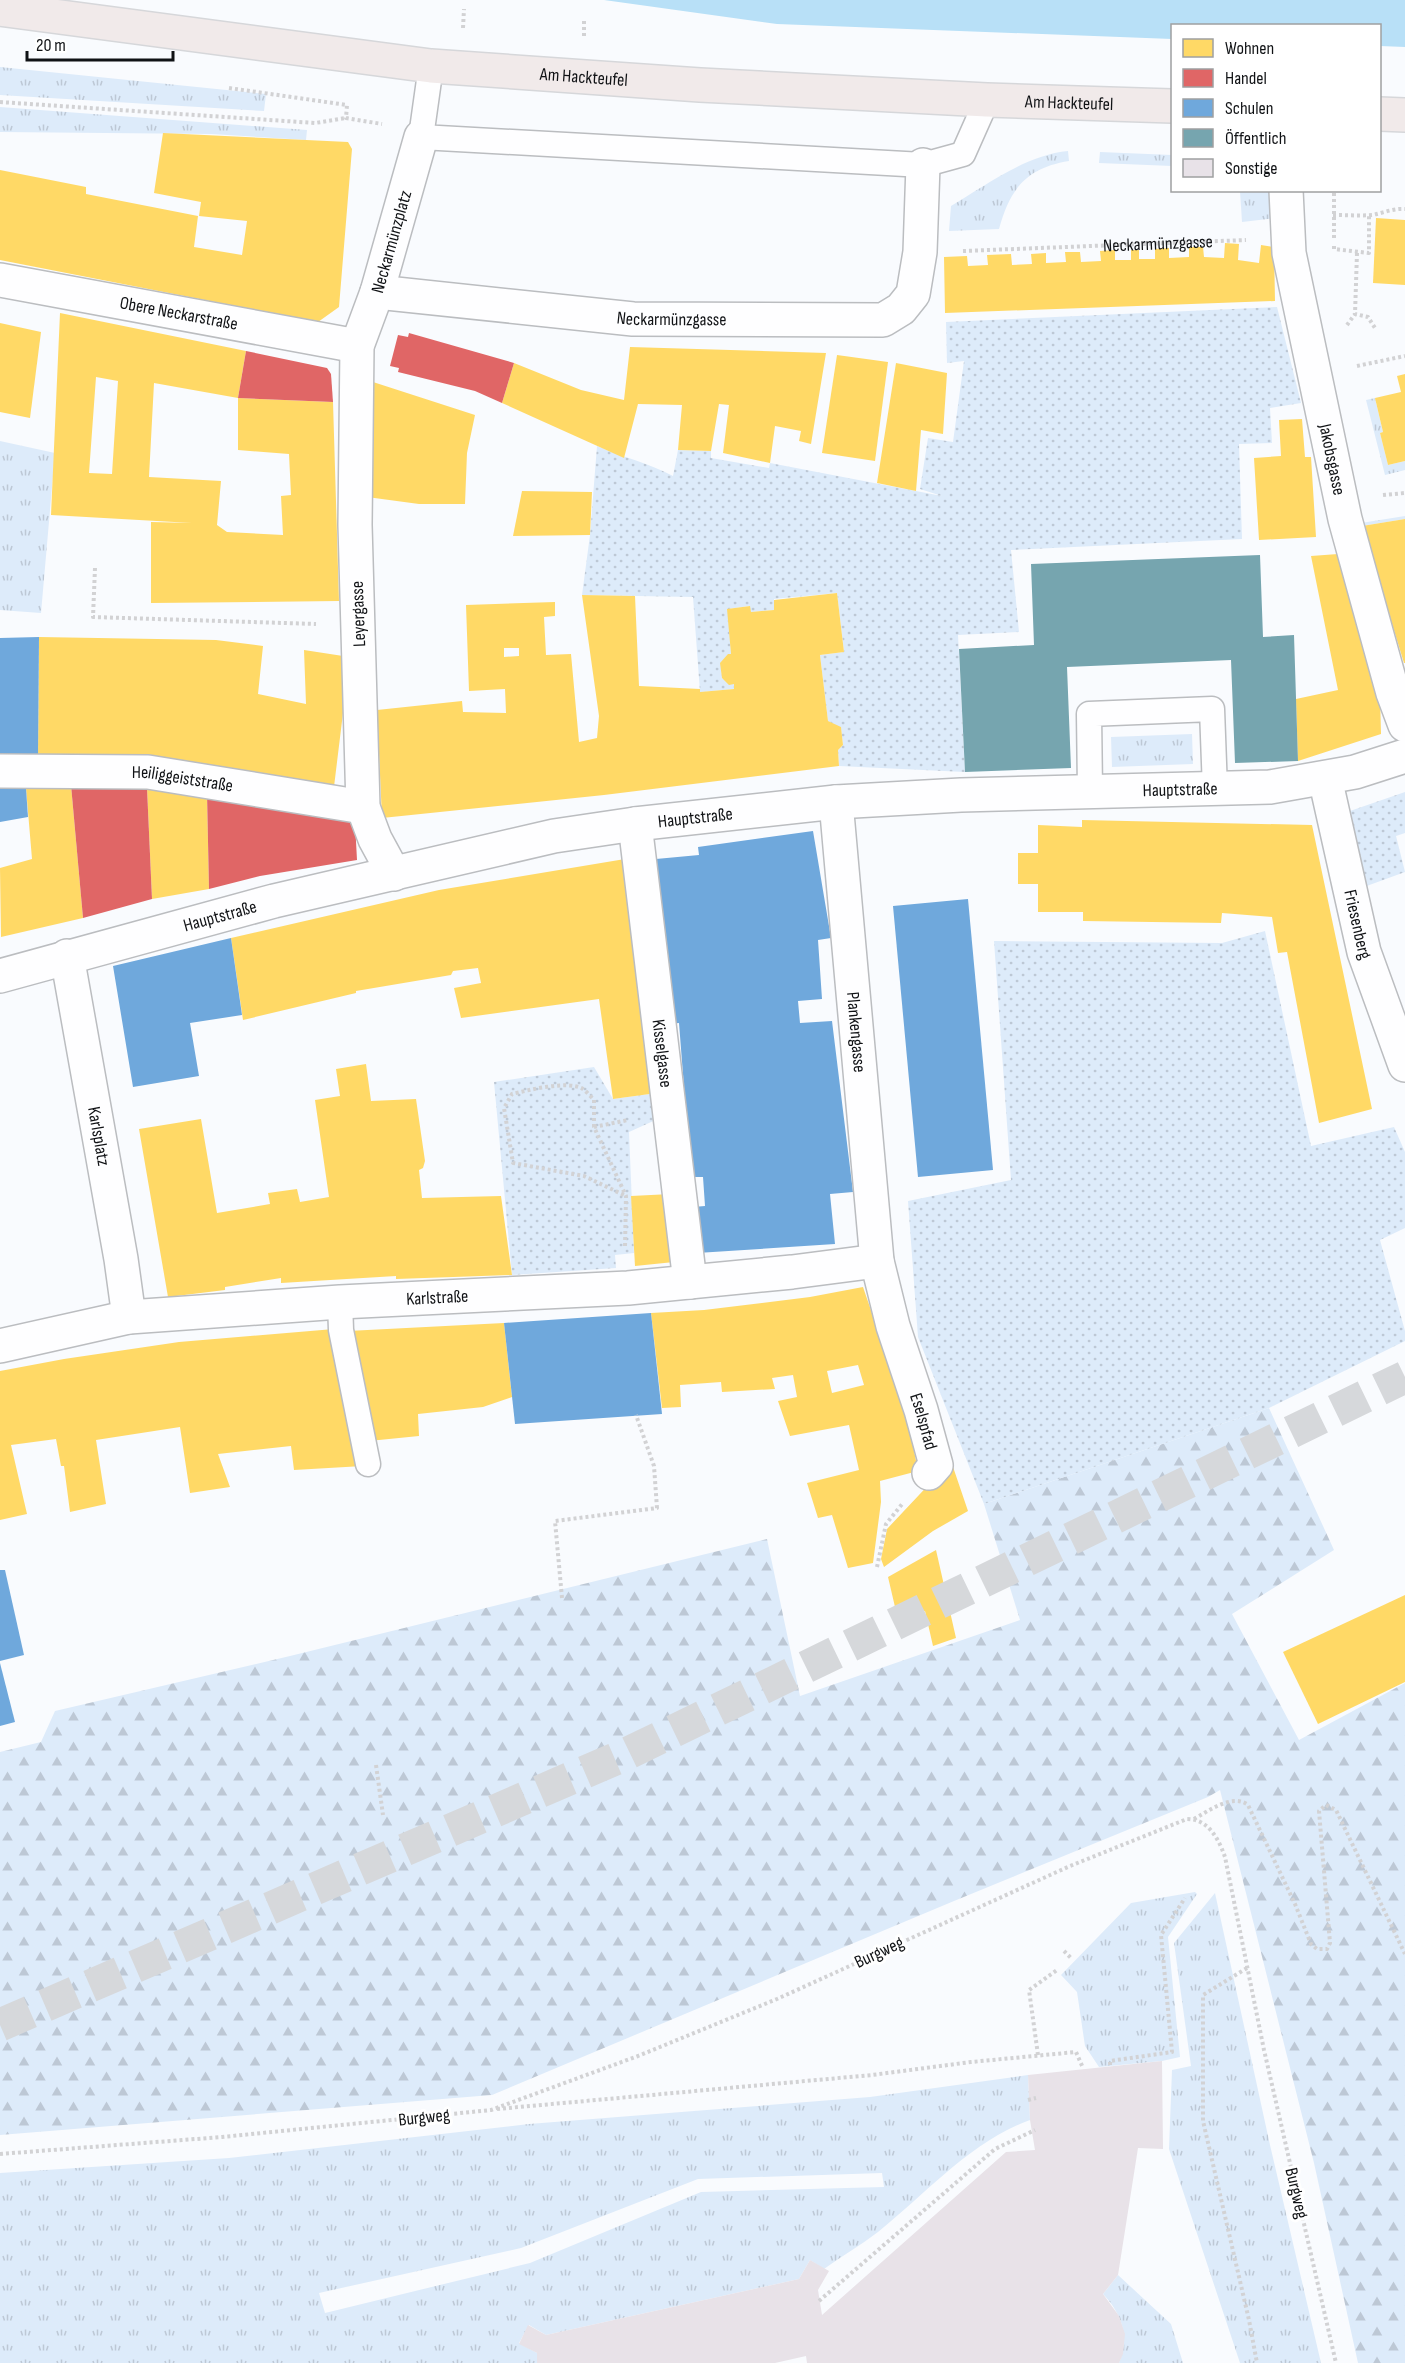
<svg xmlns="http://www.w3.org/2000/svg" width="1405" height="2363" font-family="'Sofia Sans Condensed',sans-serif">
	<style>
		.grass { fill: url(#grass-tufts); fill-rule: evenodd }
		.forest { fill: url(#forest-firs) }
		.park { fill: url(#park-dots) }
		.water { fill: #b8e0f7 }
		.homes { fill: #ffd966; fill-rule: evenodd }
		.shops { fill: #e06666 }
		.schools { fill: #6fa8dc }
		.public { fill: #76a5af }
		.building { fill: #e8e2e8 }
		.lines { fill: none; stroke-linecap: round; stroke-linejoin: round }
		.secondary-tunnel { stroke: #d6d8db; stroke-width: 33; stroke-dasharray: 33 16; stroke-linecap: butt }
		.lane-casing { stroke: #bbbdc0; stroke-width: 27 }
		.street-casing { stroke: #bbbdc0; stroke-width: 36 }
		.primary-casing { stroke: #d6d7da; stroke-width: 36 }
		.path { stroke: #d2d2d4; stroke-width: 4; stroke-dasharray: 3 3; stroke-linecap: butt }
		.lane { stroke: #fefeff; stroke-width: 24 }
		.street { stroke: #fefeff; stroke-width: 33 }
		.primary { stroke: #f1eaea; stroke-width: 33 }
		.labels { text-anchor: middle; stroke-width: 6; stroke-linejoin: round; paint-order: stroke }
		.street-label { font-size: 18px; fill: #101215; stroke: #fff }
	</style>
	<defs>
		<pattern id="grass-tufts" width="24" height="20" patternUnits="userSpaceOnUse" patternTransform="scale(1.5)"><rect width="24" height="20" fill="#ddebfa"/><path d="M3 7l-1-3M5 7V3M7 7l1-3M15 17l-1-3M17 17v-4M19 17l1-3" fill="none" stroke="#bdc8d5"/></pattern>
		<pattern id="forest-firs" width="22" height="20" patternUnits="userSpaceOnUse" patternTransform="scale(1.5)"><rect width="22" height="20" fill="#ddebfa"/><path d="M5 1l3.5 6h-7zM16 11l3.5 6h-7z" fill="#bdc8d5"/></pattern>
		<pattern id="park-dots" width="8" height="8" patternUnits="userSpaceOnUse" patternTransform="scale(1.5)"><rect width="8" height="8" fill="#ddebfa"/><path d="M2 2h.1M6 6h.1" fill="none" stroke="#bdc8d5" stroke-width="1.8" stroke-linecap="round"/></pattern>
	</defs>
	<rect width="100%" height="100%" fill="#f9fbfe"/>
	<g class="grass">
		<polygon points="0,67 266,94 264,111 0,95"/>
		<polygon points="0,107 307,130 306,140 211,134 0,132"/>
		<path d="M1068 151 1069 161C1026 168 1010 189 999 229L949 231 951 206C986 185 1026 155 1068 151Z"/>
		<polygon points="1100,152 1172,155 1172,166 1099,163"/>
		<polygon points="1240,191 1273,191 1276,218 1242,222"/>
		<polygon points="1375,398 1383,432 1380,433 1388,465 1405,461 1405,470 1385,475 1366,400"/>
		<polygon points="0,441 55,453 41,613 0,610"/>
		<polygon points="1405,516 1405,519 1362,526 1361,523"/>
		<polygon points="1192,734 1193,764 1112,767 1111,737"/>
		<polygon points="1195,1892 1197,1894 1168,1937 1180,2057 1162,2061 1099,2067 1085,2046 1077,1992 1061,1975 1131,1903"/>
		<polygon points="1215,1893 1270,2145 1321,2363 1240,2363 1169,2149 1172,2070 1191,2066 1174,1943"/>
		<path d="M1028 2075 1030 2120C970 2142 927 2193 878 2232 861 2245 842 2256 824 2269L810 2260 799 2279 546 2335 529 2325 519 2343 537 2353V2363H0V2173L229 2158 529 2124 870 2097ZM882 2173 884 2187 701 2192 530 2263 325 2313 319 2293 521 2248 698 2179Z"/>
		<path d="M1118 2275 1171 2324 1183 2363H1119C1130 2337 1122 2314 1103 2294Z"/>
	</g>
	<polygon class="forest" points="1269,1408 1334,1550 1232,1614 1299,1740 1405,1683 1405,2363 1358,2363 1314,2163 1220,1790 1208,1797 954,1901 492,2095 0,2135 0,1752 41,1742 55,1711 290,1656 767,1539 800,1696 1020,1620 984,1504"/>
	<g class="park">
		<path d="M1277 307 1301 403 1270 408 1272 443 1239 444 1242 539 1011 550 1019 632 958 635 965 772 839 766 838 750 843 745 841 728 828 721 820 655 844 652 837 593 774 599V610L751 612 749 606 728 609 731 654 721 662 722 678 729 684H734V689L700 692 693 597 582 595 590 535 597 446C622 457 649 463 673 476L678 450 711 451V458L769 468 770 463 942 496 920 489 928 438 953 442 964 361 947 363 946 322Z"/>
		<polygon points="1405,792 1405,833 1396,836 1405,872 1364,887 1350,811"/>
		<polygon points="1265,931 1311,1146 1394,1127 1405,1152 1405,1228 1380,1240 1405,1331 1405,1341 1269,1408 984,1504 918,1337 908,1201 1011,1180 994,941 1222,943"/>
		<polygon points="594,1067 613,1099 657,1093 660,1118 629,1132 634,1253 615,1255 616,1268 512,1275 494,1082"/>
	</g>
	<polygon class="water" points="604,0 1405,0 1405,47 1380,46 1380,26 1172,26 1172,39 777,24"/>
	<g class="homes">
		<polygon points="163,133 348,142 352,149 339,307 318,322 0,260 0,170 86,187 86,194 198,216 194,247 242,255 247,221 199,216 201,202 154,193"/>
		<polygon points="1376,218 1405,220 1405,285 1373,283"/>
		<polygon points="1225,243 1239,244 1238,260 1259,263 1261,245 1274,247 1275,301 945,313 944,257 967,256 968,266 988,265 987,255 1011,254 1012,265 1032,264 1031,254 1046,253 1046,263 1066,262 1065,252 1080,252 1081,262 1101,261 1100,251 1115,250 1115,260 1131,260 1131,250 1139,250 1139,259 1155,259 1155,249 1169,248 1169,258 1189,257 1189,247 1203,247 1204,257 1224,258"/>
		<path d="M60 313 246 351 238 398 333 402 339 601 151 603V522L192 523 51 515ZM96 377 118 381 112 474 89 473ZM154 383 238 398V450L289 454 291 495 281 496 283 535 227 532 217 525 221 481 149 477Z"/>
		<polygon points="0,323 41,332 30,418 0,412"/>
		<polygon points="630,347 826,353 811,444 799,441 801,431 775,426 770,463 723,453 729,405 719,404 711,451 678,450 682,405 638,404 624,458 502,403 514,363 581,390 624,400"/>
		<polygon points="837,355 888,362 875,461 822,453"/>
		<polygon points="896,363 947,373 943,434 921,430 916,491 877,483"/>
		<polygon points="1405,374 1405,461 1388,465 1380,433 1383,432 1375,398 1401,392 1397,376"/>
		<polygon points="373,382 475,415 467,453 465,504 419,504 367,497 369,432"/>
		<polygon points="1302,419 1305,457 1311,457 1316,537 1259,540 1254,458 1281,456 1279,420"/>
		<polygon points="522,491 592,492 590,535 513,536"/>
		<polygon points="1405,519 1405,663 1404,663 1362,526"/>
		<polygon points="1338,554 1380,695 1381,734 1298,761 1296,699 1338,690 1311,556"/>
		<path d="M837 593 844 652 820 655 828 721 841 727 843 745 838 750 839 766 604 795 382 818 377 710 462 701 463 712 506 713 505 689 469 691 466 605 555 602V616L544 617 546 655 571 654 579 742 597 738 599 716 582 595 635 596 639 686 700 689V692L734 689V684L729 685 722 678 720 663 728 654H731L727 609 750 606 751 612 774 610V600ZM504 648H519V656L504 657Z"/>
		<polygon points="39,637 216,640 263,646 258,694 306,704 304,650 343,656 343,713 333,795 38,757"/>
		<polygon points="71,785 83,918 1,937 0,868 32,859 26,788"/>
		<polygon points="147,788 207,794 209,889 152,899"/>
		<polygon points="1082,820 1312,825 1372,1109 1319,1123 1287,952 1278,953 1272,917 1222,913 1221,923 1083,921 1083,912 1038,912 1038,884 1018,884 1018,853 1038,853 1038,825 1082,827"/>
		<polygon points="625,859 657,1093 613,1099 599,999 461,1018 454,988 481,983 478,968 453,971 451,975 356,991 356,993 243,1020 231,938 439,890"/>
		<polygon points="366,1064 371,1101 416,1099 425,1161 423,1168 419,1170 422,1198 501,1196 512,1275 396,1279 396,1276 281,1283 281,1278 225,1287 225,1290 168,1297 139,1129 201,1119 217,1213 270,1204 268,1193 297,1189 300,1202 329,1197 315,1100 340,1096 336,1069"/>
		<polygon points="671,1194 674,1262 635,1266 631,1196"/>
		<path d="M863 1287 907 1415 918 1471 880 1481 881 1502 873 1563 848 1568 832 1515 818 1518 807 1483 859 1470 849 1425 790 1436 778 1401 797 1397 793 1375 772 1378 775 1389 722 1392 721 1382 680 1385 681 1407 662 1408 651 1313 704 1310 810 1297ZM858 1365 864 1385 832 1393 827 1371Z"/>
		<polygon points="504,1323 512,1397 483,1407 418,1414 419,1436 369,1441 348,1331"/>
		<polygon points="334,1329 363,1466 294,1470 291,1446 218,1454 230,1487 190,1493 180,1427 96,1440 106,1504 70,1512 64,1466 61,1466 56,1439 11,1445 27,1514 0,1520 0,1371 64,1359 179,1342"/>
		<polygon points="951,1461 968,1511 933,1531 884,1567 881,1559 887,1529"/>
		<polygon points="936,1550 956,1638 933,1646 925,1611 899,1624 888,1577"/>
		<polygon points="1405,1595 1405,1682 1318,1724 1283,1652"/>
	</g>
	<g class="shops">
		<polygon points="409,333 514,363 502,403 475,391 398,372 399,368 390,366 398,335 408,337"/>
		<polygon points="246,351 327,368 331,374 333,402 238,398"/>
		<polygon points="71,785 147,788 152,899 83,918"/>
		<polygon points="207,794 302,809 355,823 357,860 260,876 209,889"/>
	</g>
	<g class="schools">
		<polygon points="39,637 38,757 0,758 0,638"/>
		<polygon points="26,788 28,817 0,822 0,789"/>
		<polygon points="813,831 831,938 818,940 822,999 798,1001 800,1023 832,1021 853,1192 830,1194 835,1244 697,1253 693,1207 705,1206 703,1177 691,1177 679,1023 669,1024 656,859 699,855 698,847"/>
		<polygon points="968,899 993,1170 918,1177 893,906"/>
		<polygon points="231,938 242,1015 190,1023 199,1076 133,1087 113,966"/>
		<polygon points="651,1313 662,1414 515,1424 504,1323"/>
		<polygon points="0,1570 5,1570 24,1655 0,1661"/>
		<polygon points="0,1663 15,1722 0,1726"/>
	</g>
	<polygon class="public" points="1260,555 1263,637 1294,635 1298,761 1235,763 1231,660 1067,667 1071,768 965,772 959,649 1034,645 1031,564"/>
	<polygon class="building" points="1162,2061 1163,2149 1138,2148 1118,2275 1103,2294 1119,2316 1125,2334 1123,2354 1119,2363 807,2363 806,2356 775,2363 537,2363 537,2353 519,2344 528,2325 546,2335 799,2279 810,2260 829,2271 818,2290 822,2315 1006,2152 1035,2150 1030,2120 1028,2075"/>
	<g class="lines">
		<polyline class="secondary-tunnel" points="0,2025 622,1756 1405,1377"/>
		<g class="lane-casing">
			<g id="lane">
				<polyline points="431,66 421,137 923,165 963,154 987,100"/>
				<polyline points="1090,790 1089,714 1212,709 1215,790"/>
				<polyline points="340,1302 341,1330 368,1464"/>
			</g>
		</g>
		<g class="street-casing">
			<g id="street">
				<path id="s2" d="M1286 190 1289 253 1345 519 1393 693 1405 725"/>
				<path id="s3" d="M0 280 357 346"/>
				<path id="s4" d="M377 292 633 319 883 320 901 309 913 294 920 252 923 165"/>
				<path id="s5" d="M0 771 148 772 363 807"/>
				<path id="s6" d="M1325 778 1364 952 1405 1065"/>
				<path id="s7" d="M836 802 877 1261 893 1326 921 1410 936 1465 929 1473"/>
				<path id="s8" d="M635 824 690 1282"/>
				<path id="s9" d="M394 874 375 839 363 807 355 525 357 346 377 292 421 137"/>
				<path id="s10" d="M67 956 121 1259 129 1317"/>
				<path id="s11" d="M0 976 274 901 554 836 635 824 836 802 961 795 1270 787 1355 772 1405 756"/>
				<path id="s12" d="M0 1346 129 1317 340 1302 628 1288 792 1272 877 1261"/>
			</g>
		</g>
		<g class="primary-casing">
			<g id="primary">
				<path id="s13" d="M0 9 431 66 700 85 987 100 1172 106"/>
				<polyline points="1380,114 1405,115"/>
			</g>
		</g>
		<g class="path">
			<polyline points="463,28 464,9"/>
			<polyline points="584,36 584,20"/>
			<polyline points="229,88 347,105 346,118 382,124"/>
			<polyline points="0,102 315,123 346,118"/>
			<path d="M1333 215C1346 215 1359 216 1372 215 1383 213 1394 208 1405 209"/>
			<polyline points="1334,238 1334,190"/>
			<polyline points="1334,246 1334,249 1369,253 1369,215"/>
			<path id="s1" d="M963 251 1246 240"/>
			<polyline points="1357,253 1355,314 1368,317 1375,328"/>
			<polyline points="1347,325 1355,314"/>
			<polyline points="1357,366 1405,356"/>
			<polyline points="1383,495 1405,493"/>
			<polyline points="95,568 93,617 316,624"/>
			<path d="M594 1127V1100C591 1097 587 1092 583 1089 568 1080 529 1090 512 1094L504 1108 513 1163 584 1176 626 1196"/>
			<polyline points="625,1246 626,1196 594,1127 628,1120"/>
			<polyline points="877,1567 886,1524 903,1503"/>
			<polyline points="562,1598 555,1521 657,1508 654,1466 636,1415"/>
			<polyline points="376,1765 383,1815"/>
			<path d="M1194 1819C1208 1811 1233 1793 1248 1805L1295 1904 1311 1944 1317 1949H1327L1330 1943 1319 1811 1326 1805 1336 1810 1405 1954"/>
			<polyline points="1064,1951 1071,1958"/>
			<polyline points="1247,1968 1203,1995 1203,2121 1249,2320 1257,2363"/>
			<polyline points="1038,2055 1029,1990 1057,1970"/>
			<polyline points="1110,2065 1110,2061 1172,2052 1161,1935 1185,1898"/>
			<polyline points="1028,2100 1036,2098"/>
			<polyline points="497,2109 872,2075 971,2062 1076,2052 1083,2068"/>
			<path d="M0 2154 222 2137 491 2110 638 2056 777 1999 1070 1866 1187 1819C1209 1819 1219 1840 1225 1857L1264 2050 1336 2363"/>
			<polyline points="819,2301 995,2149 1035,2130"/>
		</g>
		<use href="#lane" class="lane"/>
		<use href="#street" class="street"/>
		<use href="#primary" class="primary"/>
	</g>
	<g class="labels">
		<g class="street-label">
			<text dy="6" stroke="none"><textPath href="#s13" startOffset="588">Am Hackteufel</textPath></text>
			<text dy="6" stroke="none"><textPath href="#s13" startOffset="1074">Am Hackteufel</textPath></text>
			<text dy="6" stroke="none"><textPath href="#s9" startOffset="645">Neckarmünzplatz</textPath></text>
			<text dy="6" stroke="none"><textPath href="#s1" startOffset="195">Neckarmünzgasse</textPath></text>
			<text dy="6" stroke="none"><textPath href="#s3" startOffset="182">Obere Neckarstraße</textPath></text>
			<text dy="6" stroke="none"><textPath href="#s4" startOffset="296">Neckarmünzgasse</textPath></text>
			<text dy="6" stroke="none"><textPath href="#s2" startOffset="274">Jakobsgasse</textPath></text>
			<text transform="translate(358 614) rotate(-92)" y="6">Leyergasse</text>
			<text dy="6" stroke="none"><textPath href="#s5" startOffset="183">Heiliggeiststraße</textPath></text>
			<text dy="6" stroke="none"><textPath href="#s11" startOffset="1200">Hauptstraße</textPath></text>
			<text dy="6" stroke="none"><textPath href="#s11" startOffset="714">Hauptstraße</textPath></text>
			<text dy="6" stroke="none"><textPath href="#s11" startOffset="228">Hauptstraße</textPath></text>
			<text dy="6" stroke="none"><textPath href="#s6" startOffset="150">Friesenberg</textPath></text>
			<text dy="6" stroke="none"><textPath href="#s7" startOffset="231">Plankengasse</textPath></text>
			<text dy="6" stroke="none"><textPath href="#s8" startOffset="231">Kisselgasse</textPath></text>
			<text dy="6" stroke="none"><textPath href="#s10" startOffset="183">Karlsplatz</textPath></text>
			<text dy="6" stroke="none"><textPath href="#s12" startOffset="441">Karlstraße</textPath></text>
			<text dy="6" stroke="none"><textPath href="#s7" startOffset="628">Eselspfad</textPath></text>
			<text transform="translate(879 1952) rotate(-25)" y="6">Burgweg</text>
			<text transform="translate(424 2117) rotate(-6)" y="6">Burgweg</text>
			<text transform="translate(1297 2193) rotate(77)" y="6">Burgweg</text>
		</g>
	</g>
	<rect x="1171" y="24" width="210" height="168" fill="#ffffff" stroke="#9fa0a1" stroke-width="1.5"/>
	<rect x="1183" y="39" width="30" height="18" fill="#ffd966" stroke="#9fa0a1" stroke-width="1.5"/>
	<text x="1225" y="54" font-size="18" fill="#101215">Wohnen</text>
	<rect x="1183" y="69" width="30" height="18" fill="#e06666" stroke="#9fa0a1" stroke-width="1.5"/>
	<text x="1225" y="84" font-size="18" fill="#101215">Handel</text>
	<rect x="1183" y="99" width="30" height="18" fill="#6fa8dc" stroke="#9fa0a1" stroke-width="1.5"/>
	<text x="1225" y="114" font-size="18" fill="#101215">Schulen</text>
	<rect x="1183" y="129" width="30" height="18" fill="#76a5af" stroke="#9fa0a1" stroke-width="1.5"/>
	<text x="1225" y="144" font-size="18" fill="#101215">Öffentlich</text>
	<rect x="1183" y="159" width="30" height="18" fill="#e8e2e8" stroke="#9fa0a1" stroke-width="1.5"/>
	<text x="1225" y="174" font-size="18" fill="#101215">Sonstige</text>
	<path d="M27 51v9h146v-9" fill="none" stroke="#101215" stroke-width="3"/>
	<text x="36" y="51" font-size="18" fill="#101215" stroke="#ffffff" stroke-width="4.5" paint-order="stroke">20 m</text>
</svg>
